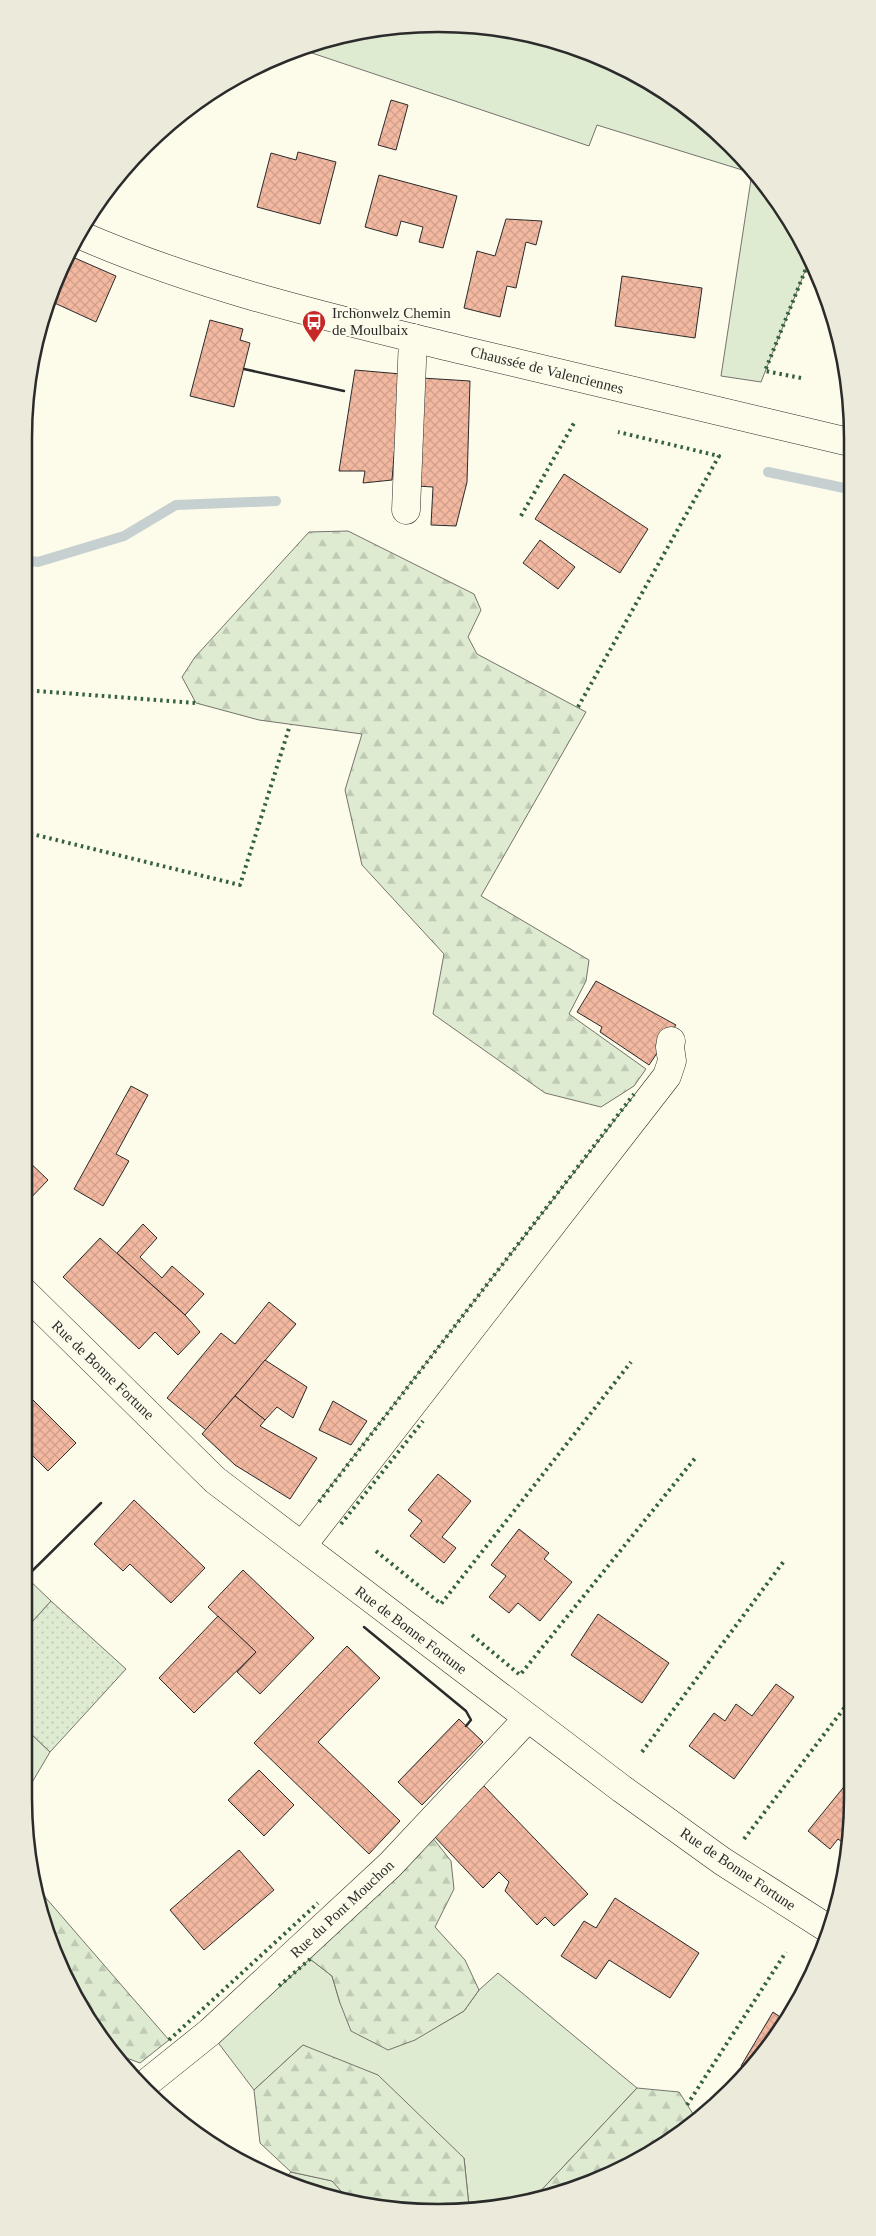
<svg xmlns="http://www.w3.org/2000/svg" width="876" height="2236" font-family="'Times New Roman',serif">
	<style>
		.grass { fill: #deebd1; stroke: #74746e }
		.forest { fill: url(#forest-firs); stroke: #74746e }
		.garden { fill: url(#garden-dots); stroke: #74746e }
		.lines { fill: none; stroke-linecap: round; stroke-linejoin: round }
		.stream { stroke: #c7d0d0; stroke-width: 10 }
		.building { fill: url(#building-cross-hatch); stroke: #2b2b2b }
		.minor-casing { stroke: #2b2b2b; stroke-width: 29 }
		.major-casing { stroke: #2b2b2b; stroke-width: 29 }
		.minor { stroke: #fdfbea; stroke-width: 28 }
		.major { stroke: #fdfbea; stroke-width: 28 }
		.hedge { stroke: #34623c; stroke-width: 4; stroke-dasharray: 2.5 4; stroke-linecap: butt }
		.wall { stroke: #2b2b2b; stroke-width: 2.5 }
		.labels { text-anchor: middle; stroke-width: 4; stroke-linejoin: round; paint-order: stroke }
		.poi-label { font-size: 15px; fill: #2b2b2b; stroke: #fdfbea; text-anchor: start }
		.street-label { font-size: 15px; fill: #2b2b2b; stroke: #fdfbea }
		.rim { fill: none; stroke: #2b2b2b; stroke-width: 2.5 }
	</style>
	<defs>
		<pattern id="forest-firs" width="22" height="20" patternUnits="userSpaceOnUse" patternTransform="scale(1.25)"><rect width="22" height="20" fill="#deebd1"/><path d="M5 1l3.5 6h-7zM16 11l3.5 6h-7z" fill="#bfcab4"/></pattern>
		<pattern id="garden-dots" width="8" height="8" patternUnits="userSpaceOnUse" patternTransform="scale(1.25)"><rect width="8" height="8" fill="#deebd1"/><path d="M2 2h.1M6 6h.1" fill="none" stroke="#bfcab4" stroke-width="1.8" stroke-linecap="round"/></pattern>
		<pattern id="building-cross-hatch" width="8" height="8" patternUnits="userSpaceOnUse" patternTransform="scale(1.25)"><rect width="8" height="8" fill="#f2b8a0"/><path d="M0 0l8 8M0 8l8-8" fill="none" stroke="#d09e8a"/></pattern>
	</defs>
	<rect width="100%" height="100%" fill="#fdfbea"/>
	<g class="grass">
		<polygon points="411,25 492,27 571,46 668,93 750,165 809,261 761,382 721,376 752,173 597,125 589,146 300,49 331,38"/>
		<polygon points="24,1575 51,1601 24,1631"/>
		<polygon points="24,1727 50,1752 24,1796"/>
		<polygon points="304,1945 310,1959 332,1976 340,2003 440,2025 464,2011 479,1990 498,1973 637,2088 533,2199 519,2204 469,2206 464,2158 303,2045 254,2090 210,2032"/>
		<polygon points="291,2172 333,2181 350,2201 305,2190 283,2180"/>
	</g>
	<g class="forest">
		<polygon points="348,531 474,594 481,610 468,637 477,654 586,712 481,896 589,960 586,981 569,1014 646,1069 634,1086 601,1107 545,1093 433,1014 444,954 362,865 345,790 362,734 259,720 196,703 182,677 195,657 309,532"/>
		<polygon points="432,1837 451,1861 454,1889 435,1927 465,1960 479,1990 464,2011 415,2040 388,2050 351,2031 340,2003 332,1976 310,1959 304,1945"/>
		<polygon points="39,1890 169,2040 140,2063 113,2053 79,2005 46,1931"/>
		<polygon points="303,2045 378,2075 464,2158 469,2206 384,2209 350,2201 332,2181 291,2172 260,2143 254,2090"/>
		<polygon points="637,2088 679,2092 697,2120 645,2157 533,2199"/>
	</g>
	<polygon class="garden" points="51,1601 126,1669 50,1752 24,1727 24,1631"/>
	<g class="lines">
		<g class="stream">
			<polyline points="768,472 849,489"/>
			<polyline points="24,560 38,562 124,536 176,505 276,501"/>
		</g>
	</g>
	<g class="building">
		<polygon points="391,100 408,105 396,150 378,145"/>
		<polygon points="298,152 336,162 320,224 257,207 271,153 296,160"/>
		<polygon points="379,175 457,196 443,248 419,242 423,227 401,221 397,236 365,227"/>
		<polygon points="506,219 542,221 536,245 526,242 516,288 507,286 500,317 464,308 477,251 495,256"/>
		<polygon points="68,255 116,276 96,322 48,300"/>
		<polygon points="622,276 702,288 695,338 615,326"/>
		<polygon points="210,320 243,329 240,340 250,343 234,407 190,396"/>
		<polygon points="355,370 401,374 392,480 363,483 365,471 339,471"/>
		<polygon points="422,378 470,381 467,482 456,526 431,525 433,487 417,486"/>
		<polygon points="564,474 648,529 620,573 535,519"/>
		<polygon points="540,540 575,567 558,589 523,563"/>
		<polygon points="596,981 676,1025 649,1065 600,1032 602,1027 577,1012"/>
		<polygon points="131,1086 148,1095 116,1154 129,1161 103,1206 74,1189"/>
		<polygon points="24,1127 31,1134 24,1142"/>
		<polygon points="24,1157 48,1180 24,1205"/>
		<polygon points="143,1224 157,1238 140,1257 162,1278 172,1266 204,1294 185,1315 117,1253"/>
		<polygon points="100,1238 185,1315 200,1332 178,1355 155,1332 139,1349 63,1277"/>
		<polygon points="269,1302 296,1324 206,1430 167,1398 221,1333 235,1344"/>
		<polygon points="265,1360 307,1387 293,1418 277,1407 265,1420 235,1396"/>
		<polygon points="24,1391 76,1443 48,1471 24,1447"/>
		<polygon points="235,1396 265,1420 260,1426 317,1458 290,1499 235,1465 202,1434"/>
		<polygon points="333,1401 367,1421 351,1445 319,1430"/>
		<polygon points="438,1474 471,1501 442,1537 456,1548 444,1563 410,1536 422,1521 408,1510"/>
		<polygon points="134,1500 205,1568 171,1603 130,1564 123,1571 94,1544"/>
		<polygon points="519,1529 549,1553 544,1559 572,1582 540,1621 518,1603 509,1613 489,1597 506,1576 491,1565"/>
		<polygon points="243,1570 314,1638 260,1694 237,1672 256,1652 208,1607"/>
		<polygon points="598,1614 669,1663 642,1703 571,1655"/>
		<polygon points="218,1616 256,1652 194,1713 159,1678"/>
		<polygon points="347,1646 380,1678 318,1742 400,1821 369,1854 254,1743"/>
		<polygon points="776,1684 794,1697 734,1779 689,1746 714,1713 725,1721 736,1704 752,1716"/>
		<polygon points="459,1719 483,1742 422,1805 398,1782"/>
		<polygon points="259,1770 294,1805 264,1836 228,1800"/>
		<polygon points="847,1783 852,1788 852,1798 845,1844 838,1839 830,1849 808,1831"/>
		<polygon points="483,1785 588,1894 554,1926 545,1917 537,1925 505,1891 509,1882 499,1872 483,1888 432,1834"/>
		<polygon points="239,1850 274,1890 204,1950 170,1910"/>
		<polygon points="615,1898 699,1953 670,1998 609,1960 596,1979 561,1956 584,1921 596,1928"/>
		<polygon points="773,2012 783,2019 766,2050 748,2071 741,2066"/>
	</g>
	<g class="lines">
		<g class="minor-casing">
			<g id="minor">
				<polyline points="406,510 413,338"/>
				<polyline points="24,1292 215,1480 622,1789 722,1861 830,1930"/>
				<polyline points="302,1546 667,1076 672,1061 670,1047 671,1041"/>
				<polyline points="144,2085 210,2032 390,1865 527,1719"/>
			</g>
		</g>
		<g class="major-casing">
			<path id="major" d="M78 234C201 288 331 318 462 350 591 381 720 412 849 442"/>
		</g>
		<use href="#minor" class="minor"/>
		<use href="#major" class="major"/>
		<g class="hedge">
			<polyline points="801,378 765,371 809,261"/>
			<polyline points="521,516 574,423"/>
			<polyline points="24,690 196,703"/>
			<polyline points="578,707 719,456 618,432"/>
			<polyline points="24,832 240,885 290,725"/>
			<polyline points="319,1502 634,1094"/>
			<polyline points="341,1524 423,1421"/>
			<polyline points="376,1551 441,1604 631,1362"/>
			<polyline points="472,1635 520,1675 696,1457"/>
			<polyline points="642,1752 784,1561"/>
			<polyline points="744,1839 852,1698"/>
			<polyline points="279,1986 310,1959"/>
			<polyline points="169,2040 318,1903"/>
			<polyline points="687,2105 786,1952"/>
		</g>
		<g class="wall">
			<polyline points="244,369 344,391"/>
			<polyline points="26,1577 101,1503"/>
			<polyline points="364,1627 466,1711 471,1720 466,1726"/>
		</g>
	</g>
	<defs>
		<g id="bus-pin" transform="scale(1.25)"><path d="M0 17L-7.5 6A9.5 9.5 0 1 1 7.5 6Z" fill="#c62828" stroke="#fdfbea"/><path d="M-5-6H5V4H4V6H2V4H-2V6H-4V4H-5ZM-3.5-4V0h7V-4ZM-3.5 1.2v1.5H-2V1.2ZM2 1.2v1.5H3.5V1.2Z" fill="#fff"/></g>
	</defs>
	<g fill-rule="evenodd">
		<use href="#bus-pin" x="314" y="322"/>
	</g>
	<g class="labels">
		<g class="poi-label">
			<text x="332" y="318">Irchonwelz Chemin<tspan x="332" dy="17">de Moulbaix</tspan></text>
		</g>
		<g class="street-label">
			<text transform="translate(547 370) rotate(14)" y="5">Chaussée de Valenciennes</text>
			<text transform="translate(103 1370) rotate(44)" y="5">Rue de Bonne Fortune</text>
			<text transform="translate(411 1630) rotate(37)" y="5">Rue de Bonne Fortune</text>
			<text transform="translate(738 1869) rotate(34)" y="5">Rue de Bonne Fortune</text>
			<text transform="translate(342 1909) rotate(-43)" y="5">Rue du Pont Mouchon</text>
		</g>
	</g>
	<path d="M0 0H876V2236H0ZM438 32H438A406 406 0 0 1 844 438V1798A406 406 0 0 1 438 2204H438A406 406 0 0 1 32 1798V438A406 406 0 0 1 438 32Z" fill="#eceadb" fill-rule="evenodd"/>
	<path class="rim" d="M438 32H438A406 406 0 0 1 844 438V1798A406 406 0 0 1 438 2204H438A406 406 0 0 1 32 1798V438A406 406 0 0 1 438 32Z"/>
</svg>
